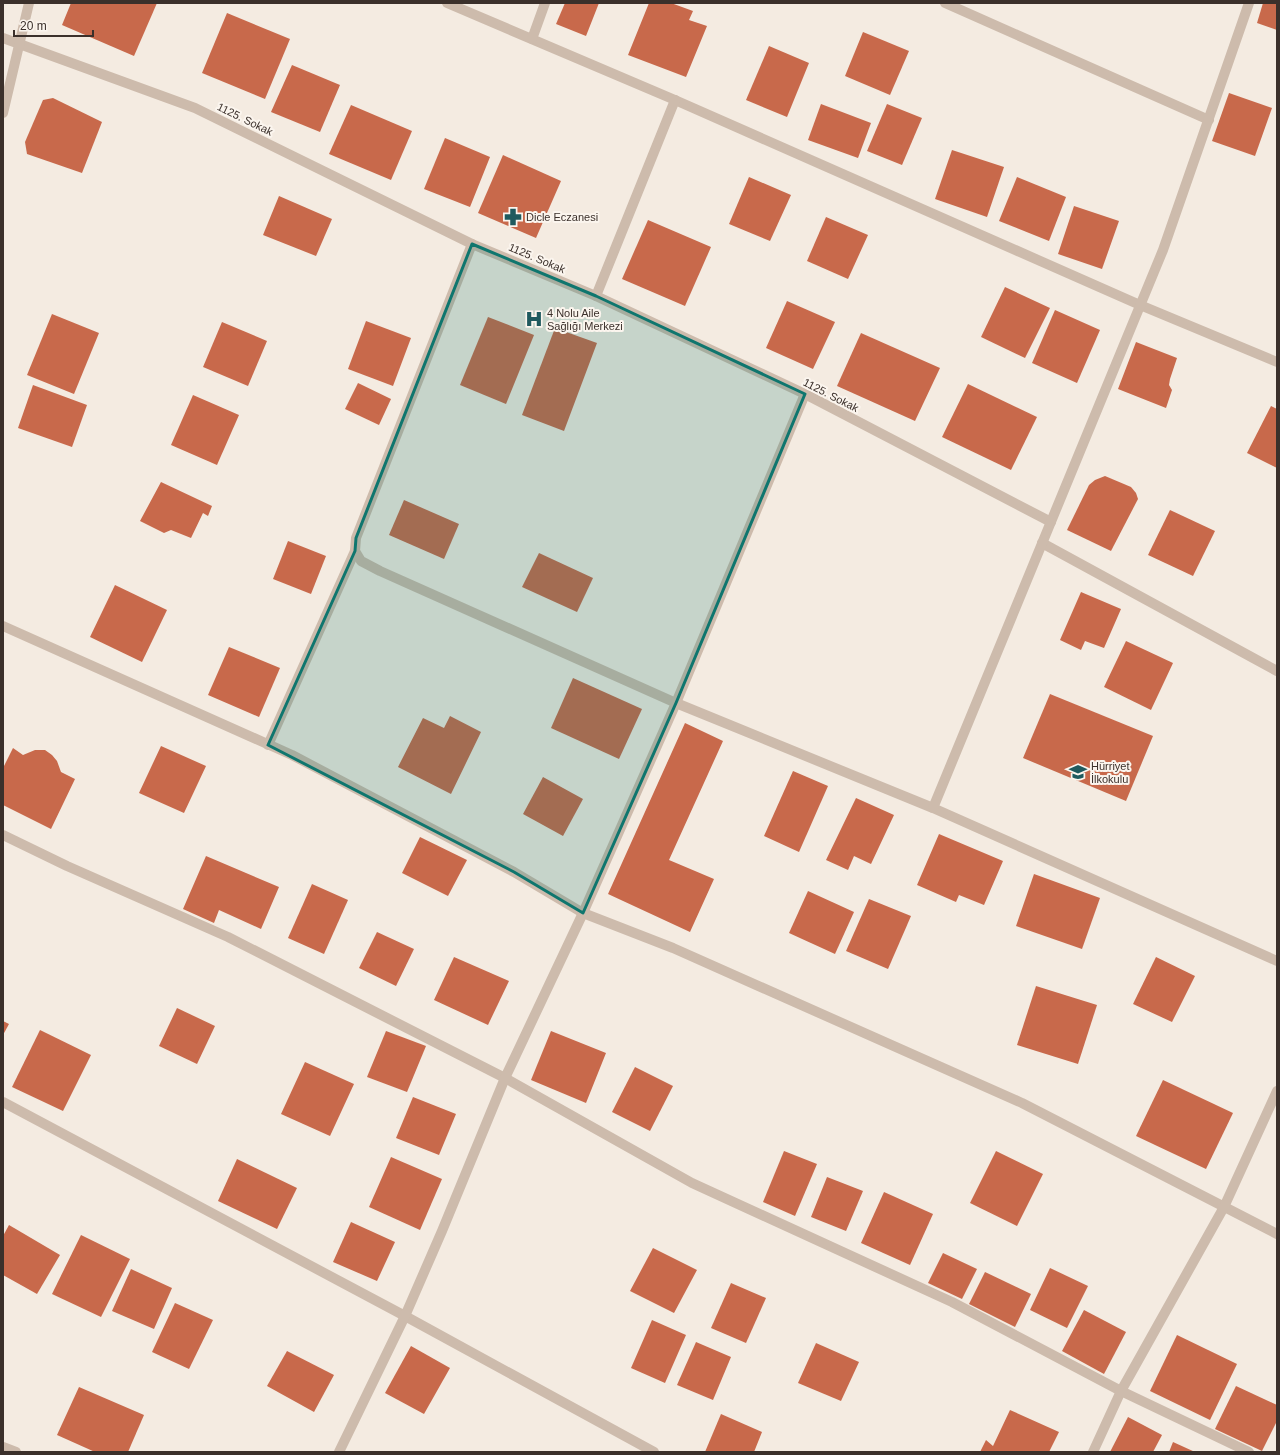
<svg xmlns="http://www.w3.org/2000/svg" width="1280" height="1455" font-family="Arial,sans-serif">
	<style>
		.building { fill: #c8694b }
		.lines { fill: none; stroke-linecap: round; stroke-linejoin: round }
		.minor { stroke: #cdbbac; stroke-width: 10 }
		.marked { fill: #0f766e; fill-opacity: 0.2; stroke: #0f766e; stroke-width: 3; stroke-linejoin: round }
		.labels { text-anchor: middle; stroke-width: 4; stroke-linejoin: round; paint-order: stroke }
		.street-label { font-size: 11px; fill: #3b302b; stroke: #fbf5ee }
		.poi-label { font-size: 11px; fill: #3b302b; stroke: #fbf5ee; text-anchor: start }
	</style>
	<rect width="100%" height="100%" fill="#f4ebe1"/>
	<g class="building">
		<polygon points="71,3 157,3 134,56 62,25"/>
		<polygon points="565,3 599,3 586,36 556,24"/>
		<polygon points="649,3 671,3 693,11 689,20 707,26 686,77 628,55"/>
		<polygon points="1263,3 1277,3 1277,30 1257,23"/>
		<polygon points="227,13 290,39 265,99 202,73"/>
		<polygon points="863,32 909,51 890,95 845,76"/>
		<polygon points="769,46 809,63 787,117 746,100"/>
		<polygon points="292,65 340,85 320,132 271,112"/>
		<polygon points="1229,93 1272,108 1255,156 1212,141"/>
		<polygon points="53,98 102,122 82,173 27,154 25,142 43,100"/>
		<polygon points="821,104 871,123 858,158 808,140"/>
		<polygon points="887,104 922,118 902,165 867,151"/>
		<polygon points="351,105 412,131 391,180 329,154"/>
		<polygon points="445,138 490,157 470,207 424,189"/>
		<polygon points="952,150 1004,167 987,217 935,199"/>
		<polygon points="503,155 561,181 536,238 478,213"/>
		<polygon points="749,177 791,195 770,241 729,224"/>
		<polygon points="1017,177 1066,197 1049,241 999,221"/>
		<polygon points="279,196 332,219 316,256 263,235"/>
		<polygon points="1074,206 1119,221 1102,269 1058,254"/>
		<polygon points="826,217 868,235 848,279 807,261"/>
		<polygon points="648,220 711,247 685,306 622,279"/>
		<polygon points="1005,287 1050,308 1025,358 981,337"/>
		<polygon points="787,301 835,322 813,369 766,348"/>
		<polygon points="1055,310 1100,330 1077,383 1032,363"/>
		<polygon points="52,314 99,333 74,394 27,375"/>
		<polygon points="488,317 534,335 506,404 460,385"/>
		<polygon points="366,321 411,338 393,386 348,369"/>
		<polygon points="222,322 267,341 248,386 203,367"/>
		<polygon points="555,328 597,343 564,431 522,415"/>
		<polygon points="861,333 940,368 915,421 837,386"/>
		<polygon points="1136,342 1177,358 1170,379 1169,385 1172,390 1166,408 1118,389"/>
		<polygon points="358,383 391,399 379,425 345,409"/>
		<polygon points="968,384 1037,417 1011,470 942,437"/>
		<polygon points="33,385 87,405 72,447 18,428"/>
		<polygon points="193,395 239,415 217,465 171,445"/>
		<polygon points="1271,406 1277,409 1277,468 1247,453"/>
		<polygon points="1105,476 1131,487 1136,493 1138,499 1111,551 1067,530 1089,485 1095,480"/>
		<polygon points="161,482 212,506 208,516 203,513 191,538 171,530 164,533 140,521"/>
		<polygon points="404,500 459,524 444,559 389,535"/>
		<polygon points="1170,510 1215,531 1193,576 1148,555"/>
		<polygon points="288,541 326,556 311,594 273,579"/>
		<polygon points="539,553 593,578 577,612 522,587"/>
		<polygon points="115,585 167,610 142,662 90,637"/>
		<polygon points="1081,592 1121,609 1104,648 1085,641 1081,650 1060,640"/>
		<polygon points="1126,641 1173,663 1151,710 1104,687"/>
		<polygon points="229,647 280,668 259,717 208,695"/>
		<polygon points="573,678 642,709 619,759 551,728"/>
		<polygon points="1050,694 1153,736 1126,801 1023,758"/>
		<polygon points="450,716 481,732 451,794 398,767 423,718 444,728"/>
		<polygon points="685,723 723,741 669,860 714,879 690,932 608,894"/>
		<polygon points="161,746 206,766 184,813 139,793"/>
		<polygon points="13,748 23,755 35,750 45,750 52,755 57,761 61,772 75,779 51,829 3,805 3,768"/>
		<polygon points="793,771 828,786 799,852 764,836"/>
		<polygon points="543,777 583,799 563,836 523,814"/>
		<polygon points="856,798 894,815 871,864 854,856 848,870 826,860"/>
		<polygon points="939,834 1003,861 984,905 959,895 956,902 917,885"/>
		<polygon points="420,837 467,860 448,896 402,873"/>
		<polygon points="206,856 279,887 261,929 219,910 214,923 183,909"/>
		<polygon points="1034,874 1100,898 1082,949 1016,926"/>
		<polygon points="312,884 348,900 324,954 288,938"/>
		<polygon points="808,891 854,912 835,954 789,933"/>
		<polygon points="869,899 911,916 888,969 846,951"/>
		<polygon points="377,932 414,949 396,986 359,968"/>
		<polygon points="454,957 509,981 488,1025 434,1000"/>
		<polygon points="1156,957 1195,976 1172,1022 1133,1004"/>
		<polygon points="1036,986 1097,1005 1078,1064 1017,1045"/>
		<polygon points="177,1008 215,1026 197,1064 159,1046"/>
		<polygon points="3,1021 9,1024 3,1035"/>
		<polygon points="40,1030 91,1055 63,1111 12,1087"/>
		<polygon points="386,1031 426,1046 407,1092 367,1077"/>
		<polygon points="551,1031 606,1053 586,1103 531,1080"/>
		<polygon points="305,1062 354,1084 330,1136 281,1114"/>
		<polygon points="635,1067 673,1086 650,1131 612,1112"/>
		<polygon points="1163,1080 1233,1113 1206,1169 1136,1136"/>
		<polygon points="413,1097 456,1114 439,1155 396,1138"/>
		<polygon points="784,1151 817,1164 795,1216 763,1202"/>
		<polygon points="996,1151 1043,1174 1017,1226 970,1203"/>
		<polygon points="391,1157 442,1179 420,1230 369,1207"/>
		<polygon points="237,1159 297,1188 277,1229 218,1201"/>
		<polygon points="827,1177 863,1191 846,1231 811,1217"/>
		<polygon points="884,1192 933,1214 910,1265 861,1243"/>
		<polygon points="351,1222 395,1242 377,1281 333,1262"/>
		<polygon points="9,1225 60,1255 37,1294 3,1275 3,1236"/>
		<polygon points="81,1235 130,1259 101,1317 52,1294"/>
		<polygon points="653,1248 697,1270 674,1313 630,1291"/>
		<polygon points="943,1253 977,1269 962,1299 928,1283"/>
		<polygon points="1050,1268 1088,1286 1067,1328 1030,1310"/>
		<polygon points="131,1269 172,1288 154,1329 112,1311"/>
		<polygon points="985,1272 1031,1294 1015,1327 969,1304"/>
		<polygon points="731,1283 766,1298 746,1343 711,1328"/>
		<polygon points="175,1303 213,1320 189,1369 152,1352"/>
		<polygon points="1084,1310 1126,1332 1104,1374 1062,1351"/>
		<polygon points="652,1320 686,1335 665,1383 631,1368"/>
		<polygon points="1177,1335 1237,1364 1210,1420 1150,1391"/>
		<polygon points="696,1342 731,1357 713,1400 677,1385"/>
		<polygon points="816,1343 859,1362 841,1401 798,1383"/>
		<polygon points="411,1346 450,1368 424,1414 385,1393"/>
		<polygon points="287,1351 334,1375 314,1412 267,1386"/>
		<polygon points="1236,1386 1277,1405 1277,1421 1262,1451 1215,1429"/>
		<polygon points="79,1387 144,1415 128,1452 95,1452 57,1435"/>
		<polygon points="1010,1410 1059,1432 1049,1452 980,1452 986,1440 993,1446"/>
		<polygon points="721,1414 762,1432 754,1452 705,1452"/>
		<polygon points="1128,1417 1162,1435 1153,1452 1110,1452"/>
		<polygon points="1173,1442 1195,1452 1169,1452"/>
	</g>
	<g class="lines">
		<g class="minor">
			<polyline points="447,3 675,100 1140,305 1277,362"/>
			<polyline points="945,3 1209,120"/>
			<polyline points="3,38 195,108 472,244 596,296 805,394 1051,522"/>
			<polyline points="532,39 545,3"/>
			<polyline points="3,113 29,3"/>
			<polyline points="472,244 356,538 355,551 361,561 380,571 676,703 933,808 1277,961"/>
			<polyline points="596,296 675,100"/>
			<polyline points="1042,543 1277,671"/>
			<polyline points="3,626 292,755 514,872 583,913 673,948 1022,1103 1277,1234"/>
			<polyline points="268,745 355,551"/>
			<polyline points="933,808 1163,250 1249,3"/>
			<polyline points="3,835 67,866 228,937 505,1078 692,1183 952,1302 1121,1391 1249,1452"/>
			<polyline points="3,1102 405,1316 654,1452"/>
			<polyline points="3,1447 16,1452"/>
			<polyline points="339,1452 405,1316 442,1231 505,1078 583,913 676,703 805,394"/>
			<polyline points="1093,1452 1121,1391 1224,1207 1277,1091"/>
		</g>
	</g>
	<path class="marked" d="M472 244 596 296 805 394 676 703 583 913 514 872 268 745 355 551 356 538Z"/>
	<defs>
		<g id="pharmacy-bare" transform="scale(1.38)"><path d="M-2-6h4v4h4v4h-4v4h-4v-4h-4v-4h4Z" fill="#1f5a5e" stroke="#fbf5ee" stroke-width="2.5" paint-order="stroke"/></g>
		<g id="hospital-bare" transform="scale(1.38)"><path d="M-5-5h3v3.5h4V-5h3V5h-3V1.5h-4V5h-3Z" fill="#1f5a5e" stroke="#fbf5ee" stroke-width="2.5" paint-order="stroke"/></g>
		<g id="school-bare" transform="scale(1.38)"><path d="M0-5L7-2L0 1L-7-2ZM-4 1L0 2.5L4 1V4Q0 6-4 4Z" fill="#1f5a5e" stroke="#fbf5ee" stroke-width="2.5" paint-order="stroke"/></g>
	</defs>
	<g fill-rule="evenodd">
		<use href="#pharmacy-bare" x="513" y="217"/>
		<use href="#hospital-bare" x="534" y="319"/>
		<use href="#school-bare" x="1078" y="772"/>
	</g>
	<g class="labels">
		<g class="street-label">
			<text transform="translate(245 119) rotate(26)" y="4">1125. Sokak</text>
			<text transform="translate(537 258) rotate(23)" y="4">1125. Sokak</text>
			<text transform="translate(831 395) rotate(27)" y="4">1125. Sokak</text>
		</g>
		<g class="poi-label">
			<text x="526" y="221">Dicle Eczanesi</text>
			<text x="547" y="317">4 Nolu Aile<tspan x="547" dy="13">Sağlığı Merkezi</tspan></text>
			<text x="1091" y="770">Hürriyet<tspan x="1091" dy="13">İlkokulu</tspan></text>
		</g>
	</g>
	<rect width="1280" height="1455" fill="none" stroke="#3b302b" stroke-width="8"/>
	<path d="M14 30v6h79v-6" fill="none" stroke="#3b302b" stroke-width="2"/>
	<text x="20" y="30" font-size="12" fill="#3b302b" stroke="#fbf5ee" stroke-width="3" paint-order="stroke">20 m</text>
</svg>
